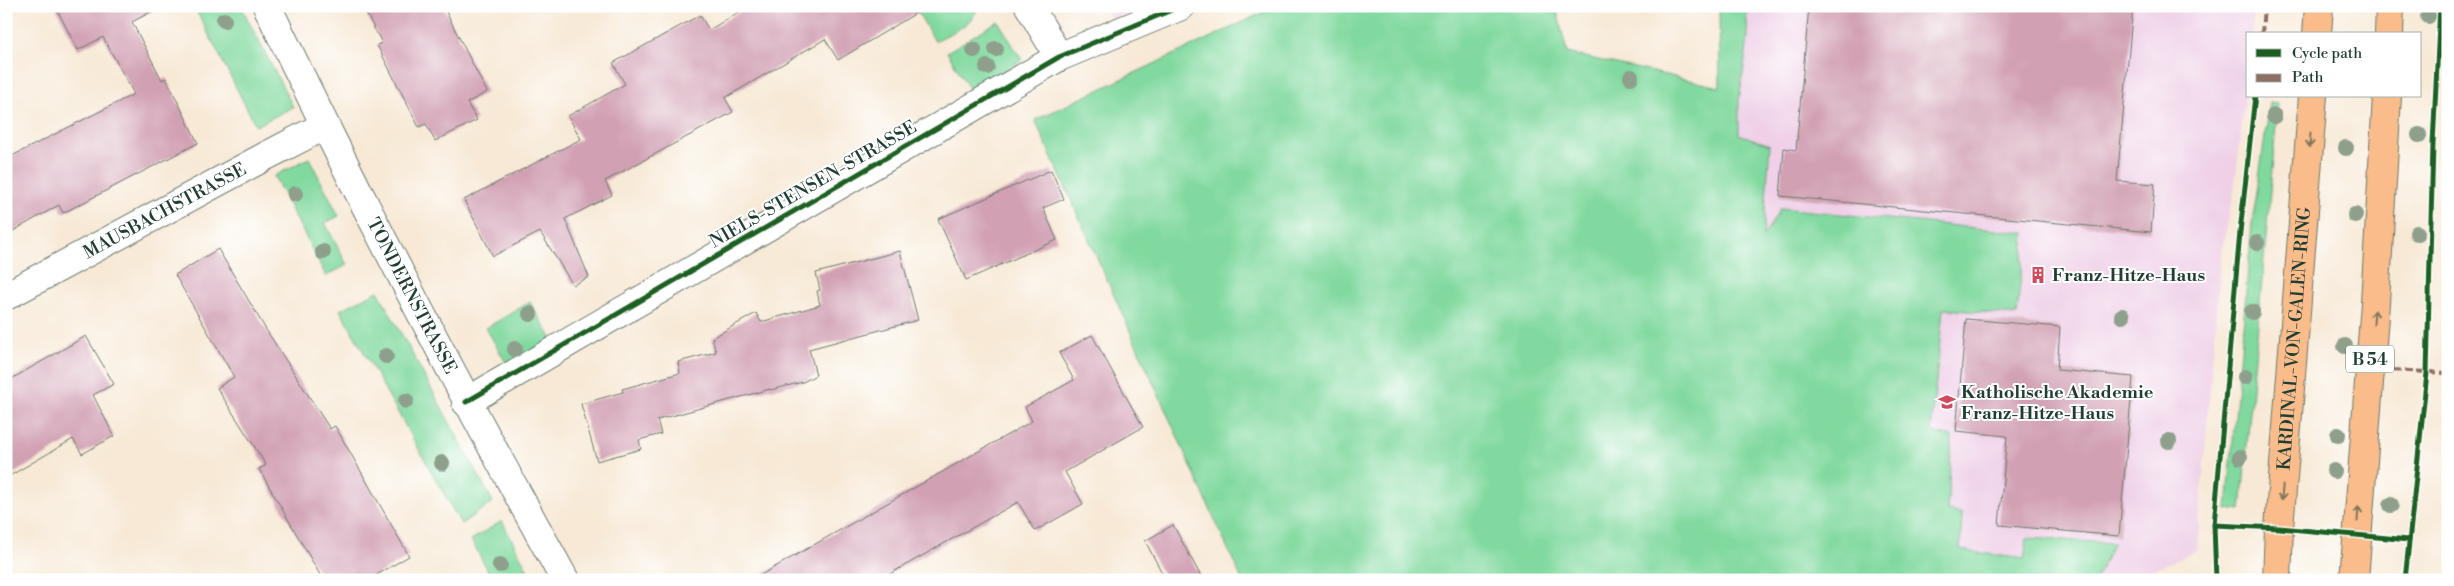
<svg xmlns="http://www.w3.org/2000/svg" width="2454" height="586" font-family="'Libre Bodoni',serif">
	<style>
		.built { fill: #efd0e7 }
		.green { fill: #81d99f; stroke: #508b6a }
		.building { fill: #d1a0b3 }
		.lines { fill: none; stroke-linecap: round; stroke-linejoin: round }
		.minor-casing { stroke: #6b796d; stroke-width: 30 }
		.major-casing { stroke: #6b796d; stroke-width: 30 }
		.minor { stroke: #fff; stroke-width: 28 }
		.major { stroke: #f9bc8a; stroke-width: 28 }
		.quiet { stroke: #8d6e63; stroke-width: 4; stroke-dasharray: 8 4; stroke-linecap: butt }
		.cycleway-casing { stroke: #fff; stroke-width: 8 }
		.cycleway { stroke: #1b5e20; stroke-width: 5 }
		.tree { fill: #8ea08c }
		.oneway { stroke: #81765b }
		.labels { text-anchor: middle; stroke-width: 4; stroke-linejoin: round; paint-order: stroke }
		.shield { fill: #fff; stroke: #627771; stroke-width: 1 }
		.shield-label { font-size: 16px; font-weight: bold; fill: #1f3d34 }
		.street-label { font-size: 18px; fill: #1f3d34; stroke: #fff }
		.poi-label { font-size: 18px; font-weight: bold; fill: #1f3d34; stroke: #fff; text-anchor: start }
	</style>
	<rect width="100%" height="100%" fill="#fff"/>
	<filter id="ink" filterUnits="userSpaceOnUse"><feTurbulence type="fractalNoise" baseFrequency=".02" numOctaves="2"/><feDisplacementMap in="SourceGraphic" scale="10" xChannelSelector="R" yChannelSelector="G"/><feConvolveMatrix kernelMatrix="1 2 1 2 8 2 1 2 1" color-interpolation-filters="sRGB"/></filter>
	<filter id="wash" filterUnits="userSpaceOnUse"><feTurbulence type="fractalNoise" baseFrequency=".0096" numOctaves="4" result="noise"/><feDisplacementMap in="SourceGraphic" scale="20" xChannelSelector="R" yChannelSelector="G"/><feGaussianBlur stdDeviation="1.12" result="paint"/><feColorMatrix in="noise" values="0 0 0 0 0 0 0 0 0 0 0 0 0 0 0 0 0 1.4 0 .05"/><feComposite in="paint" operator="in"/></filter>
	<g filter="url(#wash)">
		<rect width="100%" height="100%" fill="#f7e9d6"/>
		<g class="built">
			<polygon points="1105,6 1143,6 1111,20"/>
			<polygon points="1719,6 2255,6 2252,34 2248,34 2248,68 2234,192 2221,254 2197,550 2130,580 1675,580 1720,87"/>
		</g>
		<g class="green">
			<polygon points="194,6 241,6 293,107 256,126"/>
			<path d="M914 6H978C974 25 950 33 935 41Z"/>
			<polygon points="1277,6 1556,6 1567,53 1720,87 1719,6 1746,6 1748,39 1739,101 1739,134 1770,145 1763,237 1781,208 2025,233 2017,315 1943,309 1931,432 1952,437 1947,511 1962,514 1960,550 2024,559 2027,538 2114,543 2095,580 1242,580 1035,120"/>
			<polygon points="998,21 1022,60 970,90 947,52"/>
			<polygon points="2270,103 2278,104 2241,511 2227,509 2252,224"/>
			<polygon points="309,158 339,216 325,223 347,265 326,276 274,176"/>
			<polygon points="378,291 493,502 461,524 340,310"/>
			<polygon points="530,302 553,341 508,366 486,328"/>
			<polygon points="502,521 533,580 493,580 471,540"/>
		</g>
		<g id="blocks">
			<g class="building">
				<polygon points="55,6 162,6 132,22 162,80 166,78 198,143 63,213 59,205 6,235 6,159 134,94 103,37 78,50"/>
				<polygon points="362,6 443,6 487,92 467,103 477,120 435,141 426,124 419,127 377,45 382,43"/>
				<polygon points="749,6 928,6 838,60 825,39 725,98 733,112 605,181 612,195 565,219 589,277 573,285 540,232 493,256 464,200 581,139 568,116 625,84 613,63 700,15 709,30"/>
				<polygon points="1809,6 2133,6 2117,181 2155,184 2151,232 1780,196 1784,148 1796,150"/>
				<polygon points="1051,170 1064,199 1043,208 1057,240 966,280 938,219"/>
				<polygon points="218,249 265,328 330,429 335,426 409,556 368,580 323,580 259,469 266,465 217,388 234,377 175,275"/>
				<polygon points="900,251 918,320 809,349 816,375 803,382 770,390 770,389 657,420 661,434 639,440 641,449 597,461 581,404 623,392 622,389 680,373 678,362 716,352 712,338 756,313 761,322 820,305 817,291 820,290 816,273"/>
				<polygon points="1966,319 2060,327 2057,370 2133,377 2119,536 1999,525 2007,436 1956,431"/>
				<polygon points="1092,335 1143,427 1065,472 1083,504 1035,531 1018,502 879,580 752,580 1032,421 1025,407 1074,380 1059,353"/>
				<polygon points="86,336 114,384 93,395 114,436 82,454 73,439 6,478 6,382"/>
				<polygon points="1173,525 1203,580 1166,580 1145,541"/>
			</g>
		</g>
	</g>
	<g filter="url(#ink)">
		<use href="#blocks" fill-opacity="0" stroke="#6b796d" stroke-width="1"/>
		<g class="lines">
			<g class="minor-casing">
				<g id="minor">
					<path id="s1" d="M267 6C360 201 460 391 565 580"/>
					<polyline points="1029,6 1059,57"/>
					<path id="s2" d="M6 296 266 156 324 126"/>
					<polyline points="466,402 1059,57 1181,6"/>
				</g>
			</g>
			<g class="major-casing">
				<g id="major">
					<polyline points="2317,34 2319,6"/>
					<polyline points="2389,34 2390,6"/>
					<path id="s3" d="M2277 580 2279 528 2313 96"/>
					<polyline points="2354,580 2375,303 2387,96"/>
				</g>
			</g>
			<use href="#minor" class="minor"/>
			<use href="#major" class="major"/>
			<g class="quiet">
				<polyline points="2262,34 2264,6"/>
				<polyline points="2369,369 2448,373"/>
			</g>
			<g class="cycleway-casing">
				<g id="cycleway">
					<polyline points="466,402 1059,57 1181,6"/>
					<polyline points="2214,525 2279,528 2409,540"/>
					<polyline points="2216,580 2214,525 2240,232 2255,96"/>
					<polyline points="2405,580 2427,373 2433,144 2440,6"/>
				</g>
			</g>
			<use href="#cycleway" class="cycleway"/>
		</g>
		<g class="tree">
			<circle cx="2428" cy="16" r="8"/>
			<circle cx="224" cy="20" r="8"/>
			<circle cx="996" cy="49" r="8"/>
			<circle cx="974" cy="50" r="8"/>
			<circle cx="987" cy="67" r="8"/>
			<circle cx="1631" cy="77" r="8"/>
			<circle cx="2274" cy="116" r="8"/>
			<circle cx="2419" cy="135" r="8"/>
			<circle cx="2346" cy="148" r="8"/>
			<circle cx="295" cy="194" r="8"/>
			<circle cx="2355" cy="215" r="8"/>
			<circle cx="2417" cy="233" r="8"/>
			<circle cx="2257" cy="243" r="8"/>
			<circle cx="323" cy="252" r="8"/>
			<circle cx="2252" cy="312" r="8"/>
			<circle cx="530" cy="314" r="8"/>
			<circle cx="2122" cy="316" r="8"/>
			<circle cx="2345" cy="346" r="8"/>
			<circle cx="515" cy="349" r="8"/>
			<circle cx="386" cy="356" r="8"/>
			<circle cx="2245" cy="377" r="8"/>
			<circle cx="406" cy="401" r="8"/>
			<circle cx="2338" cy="435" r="8"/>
			<circle cx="2169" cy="441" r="8"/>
			<circle cx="2240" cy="457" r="8"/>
			<circle cx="442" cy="463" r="8"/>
			<circle cx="2334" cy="471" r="8"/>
			<circle cx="2391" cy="505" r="8"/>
			<circle cx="500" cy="565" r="8"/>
		</g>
		<defs><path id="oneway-shaft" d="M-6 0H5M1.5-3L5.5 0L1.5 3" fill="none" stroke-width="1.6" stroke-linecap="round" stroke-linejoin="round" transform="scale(1.25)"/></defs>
		<g class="oneway">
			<use href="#oneway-shaft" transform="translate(2310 140) rotate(94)"/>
			<use href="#oneway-shaft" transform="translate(2374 317) rotate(-86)"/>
			<use href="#oneway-shaft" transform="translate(2282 493) rotate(95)"/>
			<use href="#oneway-shaft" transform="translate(2358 514) rotate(-86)"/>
		</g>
	</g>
	<defs>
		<g id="building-bare" transform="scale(1.35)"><path d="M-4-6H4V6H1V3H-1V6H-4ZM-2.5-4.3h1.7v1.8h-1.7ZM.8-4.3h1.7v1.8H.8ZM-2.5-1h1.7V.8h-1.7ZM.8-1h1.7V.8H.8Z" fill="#d1495b" stroke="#fff" stroke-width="2.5" paint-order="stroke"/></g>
		<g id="university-bare" transform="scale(1.35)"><path d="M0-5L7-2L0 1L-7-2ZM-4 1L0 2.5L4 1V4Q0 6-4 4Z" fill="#d1495b" stroke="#fff" stroke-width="2.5" paint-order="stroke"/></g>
	</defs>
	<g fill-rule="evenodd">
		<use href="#building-bare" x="2038" y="275"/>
		<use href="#university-bare" x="1947" y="402"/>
	</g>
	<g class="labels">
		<rect class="shield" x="2346" y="345.5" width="48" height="27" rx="4"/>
		<g class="shield-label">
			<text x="2370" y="365">B 54</text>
		</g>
		<g class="street-label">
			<text transform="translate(813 184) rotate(-30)" y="6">NIELS-STENSEN-STRASSE</text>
			<text dy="6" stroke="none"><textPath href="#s2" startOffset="180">MAUSBACHSTRASSE</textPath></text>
			<text dy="6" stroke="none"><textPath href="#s1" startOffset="324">TONDERNSTRASSE</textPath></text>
			<text dy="6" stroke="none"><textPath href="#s3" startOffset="242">KARDINAL-VON-GALEN-RING</textPath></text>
		</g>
		<g class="poi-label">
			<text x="2052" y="281">Franz-Hitze-Haus</text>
			<text x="1961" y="398">Katholische Akademie<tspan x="1961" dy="21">Franz-Hitze-Haus</tspan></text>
		</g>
	</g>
	<rect width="2454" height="586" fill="none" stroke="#fff" stroke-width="25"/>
	<rect x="2246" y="32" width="175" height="65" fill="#ffffff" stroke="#a5b1ae"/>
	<rect x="2256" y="49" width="25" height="8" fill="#1b5e20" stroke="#a5b1ae"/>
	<text x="2292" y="58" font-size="15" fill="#1f3d34">Cycle path</text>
	<rect x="2256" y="74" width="25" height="8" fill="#8d6e63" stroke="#a5b1ae"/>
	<text x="2292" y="82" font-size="15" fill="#1f3d34">Path</text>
</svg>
